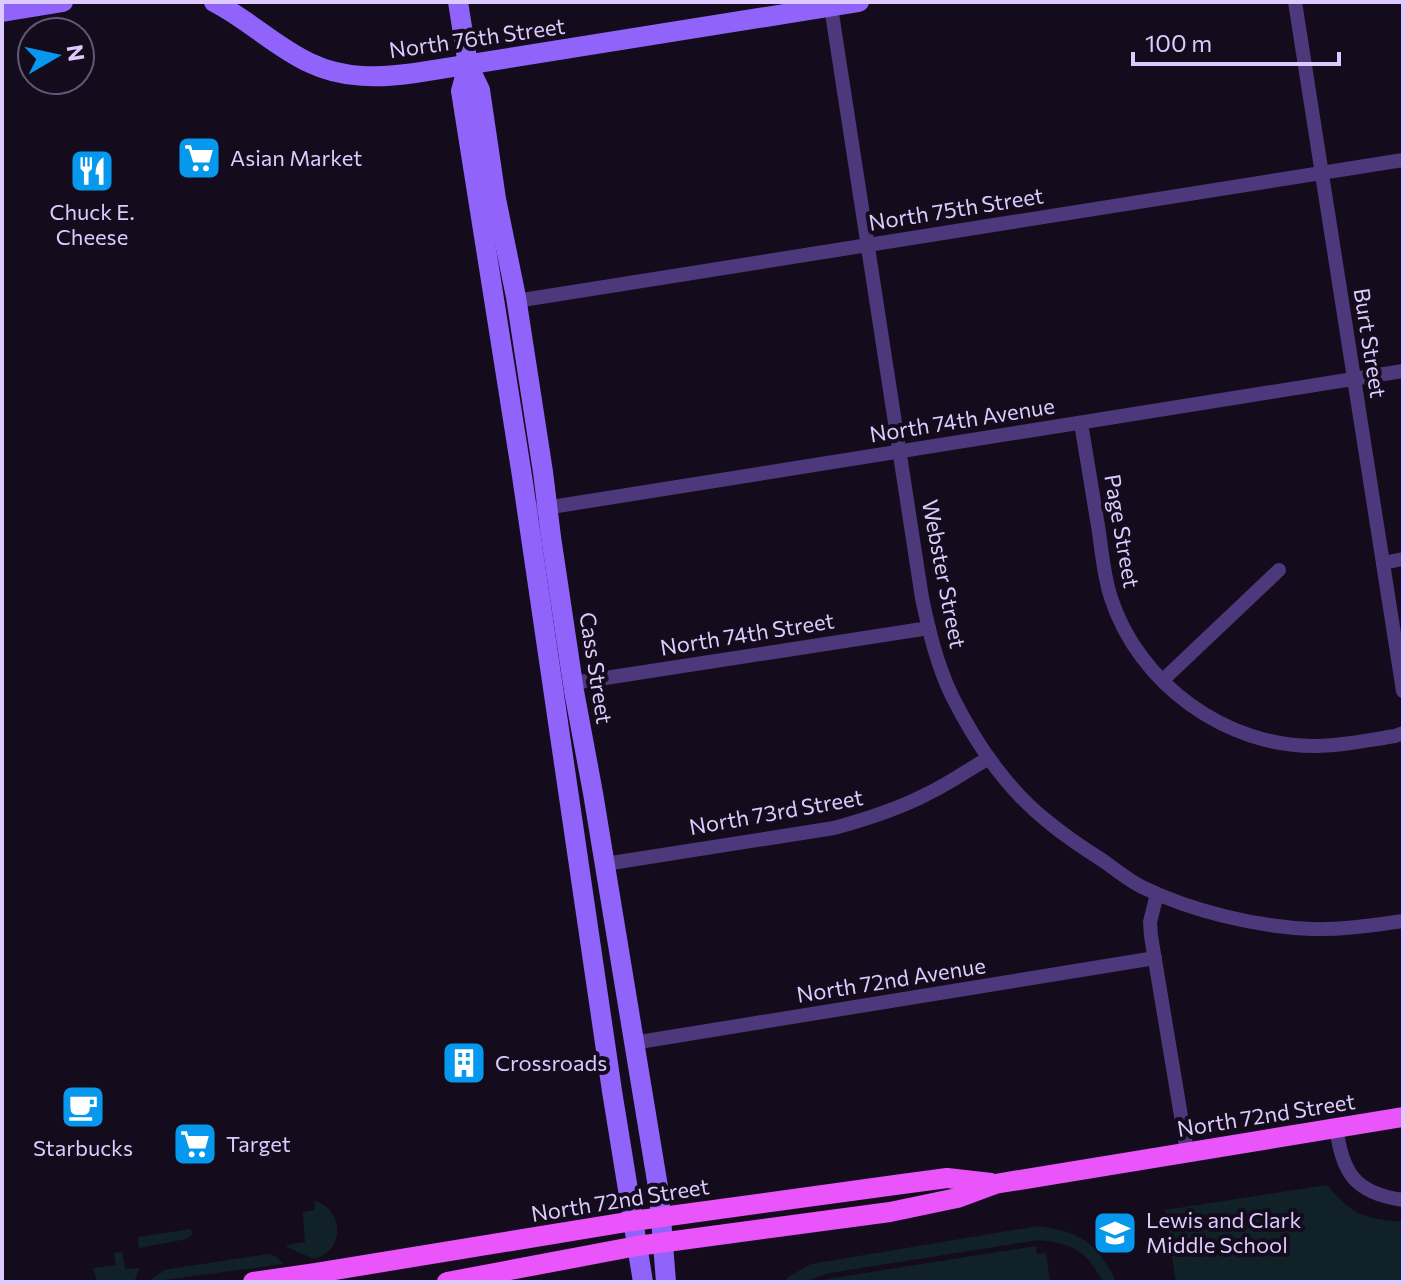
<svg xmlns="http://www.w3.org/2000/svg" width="1405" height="1284" font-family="Commissioner,sans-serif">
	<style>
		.green { fill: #102227 }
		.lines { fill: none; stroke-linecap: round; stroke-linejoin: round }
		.street { stroke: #4d387b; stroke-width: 14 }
		.secondary { stroke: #9064fb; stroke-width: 20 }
		.primary { stroke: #e954fb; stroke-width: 20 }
		.labels { text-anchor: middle; stroke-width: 8; stroke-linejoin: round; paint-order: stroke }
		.street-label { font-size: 22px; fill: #decafe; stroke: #140c1d }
		.poi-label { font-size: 22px; fill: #decafe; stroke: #140c1d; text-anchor: start }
	</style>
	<rect width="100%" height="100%" fill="#140c1d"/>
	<g class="green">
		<path d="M1327 1185C1353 1216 1364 1218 1403 1222V1282H1176L1165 1210Z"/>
		<path d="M314 1201C342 1207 348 1250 314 1259L287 1247V1245L305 1242 303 1212 315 1210Z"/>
		<path d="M1038 1226C1081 1232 1097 1242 1116 1282H1103C1087 1251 1072 1243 1038 1240L829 1273 805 1282H784L788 1277 811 1264Z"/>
		<polygon points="191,1229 192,1235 186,1239 139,1248 138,1237"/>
		<polygon points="1036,1246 1037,1254 1046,1253 1050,1282 828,1282 827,1279"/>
		<polygon points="122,1252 125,1269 140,1268 134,1282 97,1282 93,1268 116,1265 114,1253"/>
		<polygon points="268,1254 275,1256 284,1264 148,1282 164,1270"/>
	</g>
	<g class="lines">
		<g class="street">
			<polyline points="1295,2 1403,691"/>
			<path d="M831 7 922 598C929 631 937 665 952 696 975 742 1007 789 1047 821 1064 835 1083 848 1102 860 1115 869 1128 880 1142 887 1191 911 1257 927 1312 929 1343 930 1373 925 1403 921"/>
			<polyline points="516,301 1403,160"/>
			<path d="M1081 423C1087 460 1093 496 1099 532 1102 554 1104 577 1111 598 1139 684 1226 747 1316 746 1343 746 1369 740 1395 736L1403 733"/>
			<polyline points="539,509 1403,371"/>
			<polyline points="1383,563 1403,559"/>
			<polyline points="1163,680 1279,570"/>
			<polyline points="573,683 929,628"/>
			<path d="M605 864 834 828C867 819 899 809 929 793 950 783 969 769 989 758"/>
			<polyline points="1157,894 1150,922 1151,936 1187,1152"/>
			<polyline points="633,1043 1155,958"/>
			<path d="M1336 1128C1343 1173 1354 1193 1403 1200"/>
		</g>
		<g class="secondary">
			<path d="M214 2C248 19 275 47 310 63 343 79 380 78 415 73L859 2"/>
			<polyline points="458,2 468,65 480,90 496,199 516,297 543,472 551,537 574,691 593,793 659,1193 666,1282"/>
			<polyline points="2,12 63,2"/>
			<polyline points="468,65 461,91 522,476 612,1091 643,1282"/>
		</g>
		<g class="primary">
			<polyline points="253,1282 316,1273 633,1221 895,1185 947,1178 991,1183"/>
			<polyline points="447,1282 637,1246 890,1212 957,1198 995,1184 1403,1117"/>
		</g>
	</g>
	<defs>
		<g id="supermarket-square" transform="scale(2.3)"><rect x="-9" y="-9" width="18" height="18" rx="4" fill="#0698ed" stroke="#140c1d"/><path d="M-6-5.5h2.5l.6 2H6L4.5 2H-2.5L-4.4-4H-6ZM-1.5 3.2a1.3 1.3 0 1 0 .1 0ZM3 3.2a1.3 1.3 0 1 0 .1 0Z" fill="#fff"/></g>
		<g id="restaurant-square" transform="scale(2.3)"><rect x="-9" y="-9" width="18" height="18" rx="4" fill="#0698ed" stroke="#140c1d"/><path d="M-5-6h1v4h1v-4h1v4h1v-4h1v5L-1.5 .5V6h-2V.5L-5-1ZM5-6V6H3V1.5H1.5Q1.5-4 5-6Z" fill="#fff"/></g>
		<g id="building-square" transform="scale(2.3)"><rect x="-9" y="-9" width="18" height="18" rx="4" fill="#0698ed" stroke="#140c1d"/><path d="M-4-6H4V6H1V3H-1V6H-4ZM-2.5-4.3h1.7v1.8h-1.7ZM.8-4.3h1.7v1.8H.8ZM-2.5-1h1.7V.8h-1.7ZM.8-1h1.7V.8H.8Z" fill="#fff"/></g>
		<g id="cafe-square" transform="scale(2.3)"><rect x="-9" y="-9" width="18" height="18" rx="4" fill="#0698ed" stroke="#140c1d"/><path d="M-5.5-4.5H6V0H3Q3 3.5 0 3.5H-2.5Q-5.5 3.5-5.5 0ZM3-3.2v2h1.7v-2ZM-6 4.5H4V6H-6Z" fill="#fff"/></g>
		<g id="school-square" transform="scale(2.3)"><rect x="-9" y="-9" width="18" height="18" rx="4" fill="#0698ed" stroke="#140c1d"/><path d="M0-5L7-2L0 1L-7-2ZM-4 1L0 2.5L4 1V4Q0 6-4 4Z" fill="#fff"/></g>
	</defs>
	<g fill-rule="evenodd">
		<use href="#supermarket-square" x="199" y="158"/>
		<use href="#restaurant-square" x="92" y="171"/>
		<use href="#building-square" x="464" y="1063"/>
		<use href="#cafe-square" x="83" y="1107"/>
		<use href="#supermarket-square" x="195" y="1144"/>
		<use href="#school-square" x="1115" y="1233"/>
	</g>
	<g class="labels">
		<g class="street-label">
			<text transform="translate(477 38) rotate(-8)" y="8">North 76th Street</text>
			<text transform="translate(956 209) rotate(-9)" y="8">North 75th Street</text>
			<text transform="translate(1370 343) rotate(81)" y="8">Burt Street</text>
			<text transform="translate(962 420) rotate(-9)" y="8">North 74th Avenue</text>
			<text transform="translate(1122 531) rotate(80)" y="8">Page Street</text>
			<text transform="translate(944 574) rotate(79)" y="8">Webster Street</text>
			<text transform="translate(747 634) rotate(-9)" y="8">North 74th Street</text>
			<text transform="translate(596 668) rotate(81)" y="8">Cass Street</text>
			<text transform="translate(776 812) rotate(-10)" y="8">North 73rd Street</text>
			<text transform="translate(891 980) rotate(-9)" y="8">North 72nd Avenue</text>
			<text transform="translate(1266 1115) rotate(-9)" y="8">North 72nd Street</text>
			<text transform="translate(620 1200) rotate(-9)" y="8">North 72nd Street</text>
		</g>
		<g class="poi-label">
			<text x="230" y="166">Asian Market</text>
			<text x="92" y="220" text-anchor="middle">Chuck E.<tspan x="92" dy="25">Cheese</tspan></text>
			<text x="495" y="1071">Crossroads</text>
			<text x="226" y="1152">Target</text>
			<text x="83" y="1156" text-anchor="middle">Starbucks</text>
			<text x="1146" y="1228">Lewis and Clark<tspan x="1146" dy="25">Middle School</tspan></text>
		</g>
	</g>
	<rect width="1405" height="1284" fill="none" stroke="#decafe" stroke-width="8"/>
	<g transform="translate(56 56) rotate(81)"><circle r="38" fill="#140c1d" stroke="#655877" stroke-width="2"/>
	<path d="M0-6L14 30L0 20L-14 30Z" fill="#0698ed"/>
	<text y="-12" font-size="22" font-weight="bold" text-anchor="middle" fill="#decafe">N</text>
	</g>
	<path d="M1133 52v12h206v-12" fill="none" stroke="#decafe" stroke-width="4"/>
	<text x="1145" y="52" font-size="24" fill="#decafe" stroke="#140c1d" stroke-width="6" paint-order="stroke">100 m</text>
</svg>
